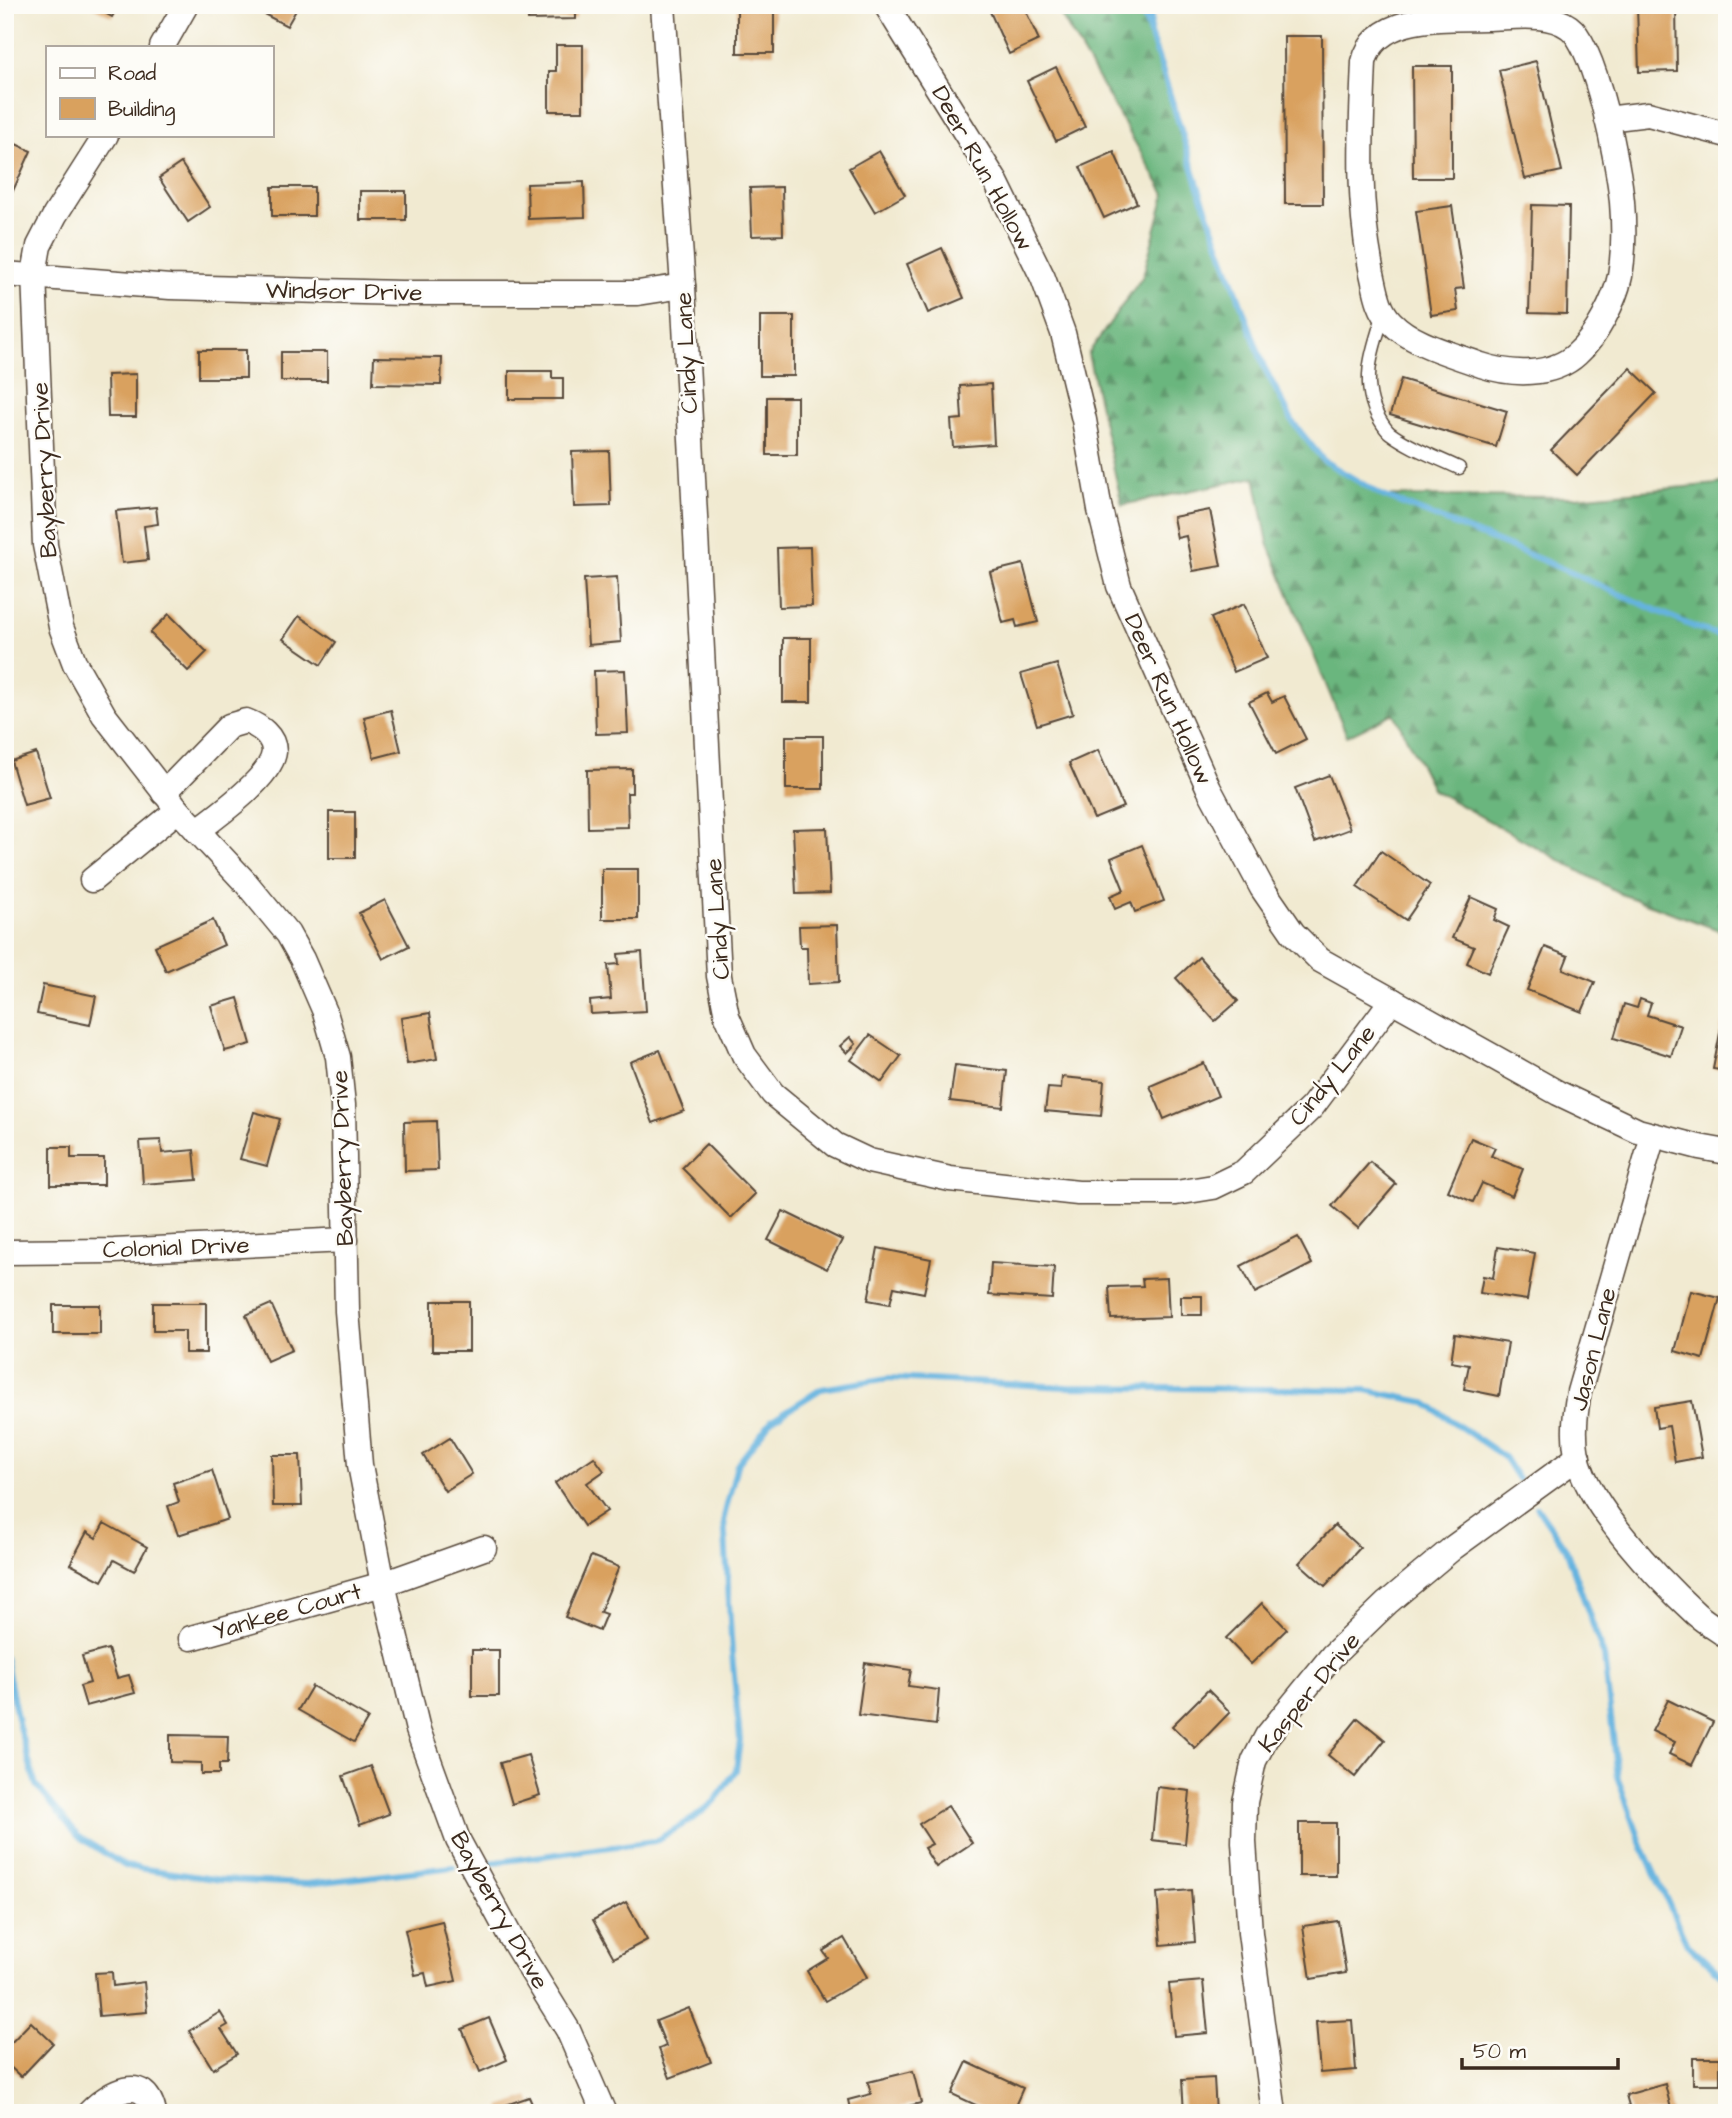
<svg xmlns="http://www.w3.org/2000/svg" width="1732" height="2118" font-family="'Architects Daughter',sans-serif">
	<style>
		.forest { fill: url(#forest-firs); stroke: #53704e; stroke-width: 2 }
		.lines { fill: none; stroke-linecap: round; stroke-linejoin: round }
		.stream { stroke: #65b3df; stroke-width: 6 }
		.building { fill: #d9a15e }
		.lane-casing { stroke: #564739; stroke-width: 15 }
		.street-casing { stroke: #564739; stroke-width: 27 }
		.lane { stroke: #fff; stroke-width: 12 }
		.street { stroke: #fff; stroke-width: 24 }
		.labels { text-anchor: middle; stroke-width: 5; stroke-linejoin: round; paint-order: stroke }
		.street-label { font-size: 24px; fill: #3b2a1e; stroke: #fdfcf7 }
	</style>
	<defs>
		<pattern id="forest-firs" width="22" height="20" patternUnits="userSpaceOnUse" patternTransform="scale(1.75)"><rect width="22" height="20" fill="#6bb67e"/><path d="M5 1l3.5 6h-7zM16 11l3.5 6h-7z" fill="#599467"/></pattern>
	</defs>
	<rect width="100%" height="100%" fill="#fdfcf7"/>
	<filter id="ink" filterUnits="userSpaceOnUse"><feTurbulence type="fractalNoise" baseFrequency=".0143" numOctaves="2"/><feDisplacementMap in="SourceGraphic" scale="14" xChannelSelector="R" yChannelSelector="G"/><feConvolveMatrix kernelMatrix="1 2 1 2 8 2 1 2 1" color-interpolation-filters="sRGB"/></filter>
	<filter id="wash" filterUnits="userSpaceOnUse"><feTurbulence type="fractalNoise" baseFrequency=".00686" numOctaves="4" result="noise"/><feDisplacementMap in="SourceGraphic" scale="28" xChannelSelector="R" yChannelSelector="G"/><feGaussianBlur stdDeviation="1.57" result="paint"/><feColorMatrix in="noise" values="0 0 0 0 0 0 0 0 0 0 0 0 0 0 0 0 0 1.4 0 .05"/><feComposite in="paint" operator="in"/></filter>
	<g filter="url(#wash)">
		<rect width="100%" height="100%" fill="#f1ead1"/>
		<polygon class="forest" points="1055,5 1152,5 1150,35 1200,191 1263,367 1294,424 1324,461 1383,496 1576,497 1718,484 1727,480 1727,933 1621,894 1433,790 1394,713 1347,736 1268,543 1255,477 1122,505 1088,354 1143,276 1165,194"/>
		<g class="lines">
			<g class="stream">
				<polyline points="1140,5 1161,66 1200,191 1264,367 1294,424 1324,461 1383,496 1542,560 1694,627 1727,638"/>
				<polyline points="1150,31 1152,5"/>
				<polyline points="1537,1507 1566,1549 1604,1656 1618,1779 1643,1848 1687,1944 1727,1980"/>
				<polyline points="5,1658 19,1727 36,1785 78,1836 125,1866 221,1880 307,1884 453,1867"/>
				<polyline points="489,1863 655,1841 694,1818 715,1801 736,1770 740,1740 732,1654 724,1517 737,1465 772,1420 821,1389 889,1378 1067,1387 1366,1390 1424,1402 1504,1457 1518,1479"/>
			</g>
		</g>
		<g id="blocks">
			<g class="building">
				<polygon points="90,5 119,5 112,17"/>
				<polygon points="264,5 299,5 287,26 260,12"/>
				<polygon points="528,5 576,5 576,19 528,20"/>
				<rect x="737" y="5" width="37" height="48"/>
				<polygon points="987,5 1023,5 1039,40 1009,54"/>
				<polygon points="1637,5 1676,5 1677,71 1639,72"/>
				<polygon points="1284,36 1322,36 1323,204 1285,204"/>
				<polygon points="556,45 583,45 583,111 549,111 549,71 556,71"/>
				<polygon points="1536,61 1562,171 1525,179 1499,70"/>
				<polygon points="1412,66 1452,66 1452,178 1413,178"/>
				<polygon points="1056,67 1085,127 1056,141 1027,81"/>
				<polygon points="5,139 31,151 12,193 5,190"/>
				<polygon points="879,151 905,195 875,212 849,168"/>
				<polygon points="1114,152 1137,203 1104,218 1080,167"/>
				<polygon points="181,163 210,207 188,222 159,178"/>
				<polygon points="584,182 585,217 528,219 527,184"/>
				<rect x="272" y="187" width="42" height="29"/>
				<polygon points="782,187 783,235 752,236 750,188"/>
				<rect x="360" y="191" width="46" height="29"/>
				<polygon points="1532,205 1569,206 1567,314 1529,313"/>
				<polygon points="1452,206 1464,288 1455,289 1458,311 1431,315 1416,211"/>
				<polygon points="942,248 964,298 928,313 907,264"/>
				<rect x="760" y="316" width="34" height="60"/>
				<rect x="199" y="350" width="47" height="28"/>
				<rect x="281" y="352" width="46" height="29"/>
				<polygon points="374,357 442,358 441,385 373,384"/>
				<polygon points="1630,368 1656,393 1577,475 1551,450"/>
				<polygon points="509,371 552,371 552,378 563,378 563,399 509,399"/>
				<polygon points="136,374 136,417 108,417 107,375"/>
				<polygon points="1401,379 1507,411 1496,447 1390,415"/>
				<polygon points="991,384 994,444 953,447 951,420 962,419 960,386"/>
				<rect x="767" y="397" width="30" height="58"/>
				<polygon points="609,451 611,506 574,507 572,452"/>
				<polygon points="156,507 158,524 144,526 148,560 122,563 116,511"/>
				<polygon points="1210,510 1221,566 1193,571 1186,536 1177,538 1173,517"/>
				<polygon points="810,547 812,606 779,607 777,548"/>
				<polygon points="1023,564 1038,622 1017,627 1015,620 1003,623 990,572"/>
				<polygon points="617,577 621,642 588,645 584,579"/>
				<polygon points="1244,604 1267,658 1234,672 1211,618"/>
				<polygon points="169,614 207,652 188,671 150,633"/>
				<polygon points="299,616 336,642 321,665 283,639"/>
				<rect x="783" y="638" width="28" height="64"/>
				<polygon points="1057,664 1073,714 1037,725 1021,674"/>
				<polygon points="625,670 628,733 596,734 594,671"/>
				<polygon points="1267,693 1272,702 1284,696 1306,739 1276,754 1249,702"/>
				<polygon points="391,710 401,751 374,758 364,717"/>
				<rect x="786" y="736" width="37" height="53"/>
				<polygon points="1098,750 1123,807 1094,819 1069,763"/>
				<polygon points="36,753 50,798 24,805 11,761"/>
				<polygon points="632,769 632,793 627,793 628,827 588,828 587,770"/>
				<polygon points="1329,775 1350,829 1315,842 1295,788"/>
				<rect x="329" y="812" width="26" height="46"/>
				<polygon points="827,828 830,893 796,894 793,829"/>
				<polygon points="1142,845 1164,901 1135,912 1131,902 1115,909 1110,896 1124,890 1111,858"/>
				<polygon points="1381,851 1430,885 1406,920 1357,887"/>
				<rect x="602" y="869" width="36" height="50"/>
				<polygon points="1471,897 1498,909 1494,920 1509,927 1488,973 1467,963 1474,947 1452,938"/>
				<polygon points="385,900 409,946 383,959 359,913"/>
				<polygon points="213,920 224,945 166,971 155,946"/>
				<polygon points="837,925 839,982 808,984 807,947 800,947 799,926"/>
				<polygon points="1545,947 1568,956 1563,969 1595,982 1582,1012 1527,990"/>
				<polygon points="642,952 646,1011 591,1014 590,1001 611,999 608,965 619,964 618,954"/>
				<polygon points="1199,957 1238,1001 1215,1021 1176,978"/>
				<polygon points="43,985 96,996 90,1025 37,1014"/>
				<polygon points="238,998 251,1044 225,1051 211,1006"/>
				<polygon points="1640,999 1651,1003 1647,1015 1681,1026 1671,1056 1614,1038 1624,1004 1637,1008"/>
				<polygon points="430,1013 437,1059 407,1064 401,1018"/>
				<polygon points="1722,1023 1727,1024 1727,1071 1713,1069"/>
				<polygon points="870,1035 901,1056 882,1082 851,1060"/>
				<polygon points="850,1037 856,1044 847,1053 840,1046"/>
				<polygon points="660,1050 684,1111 653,1123 630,1062"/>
				<polygon points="1204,1063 1218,1096 1164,1119 1150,1086"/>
				<polygon points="955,1065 1007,1071 1003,1107 950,1101"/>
				<polygon points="1062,1077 1104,1081 1101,1116 1045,1111 1048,1088 1061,1089"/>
				<polygon points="254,1112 280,1119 267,1166 240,1159"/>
				<polygon points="436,1121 438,1170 405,1171 404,1122"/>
				<polygon points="1471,1138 1495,1148 1491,1156 1523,1169 1512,1196 1482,1183 1473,1202 1448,1191"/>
				<polygon points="161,1140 162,1153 194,1150 197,1180 143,1184 140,1141"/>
				<polygon points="706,1144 755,1194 731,1218 682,1168"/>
				<polygon points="51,1147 71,1147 71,1158 104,1158 104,1185 51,1185"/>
				<polygon points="5,1150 8,1150 9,1188 5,1188"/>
				<polygon points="1370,1162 1396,1184 1358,1228 1332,1206"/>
				<polygon points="783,1211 842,1240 827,1269 768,1240"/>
				<polygon points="1298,1237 1312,1264 1255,1293 1241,1266"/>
				<polygon points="1498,1247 1535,1253 1527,1300 1480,1293 1483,1276 1493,1278"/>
				<polygon points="878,1248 931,1259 924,1293 894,1287 890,1304 868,1300"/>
				<polygon points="991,1263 1054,1267 1052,1299 989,1295"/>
				<polygon points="1167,1278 1169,1317 1111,1319 1109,1287 1143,1286 1142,1279"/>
				<polygon points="1691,1291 1720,1298 1703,1359 1675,1351"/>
				<rect x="1181" y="1296" width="21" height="19"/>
				<rect x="432" y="1301" width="37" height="50"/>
				<polygon points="153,1303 206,1303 206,1353 185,1353 185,1331 153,1331"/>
				<polygon points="271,1304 292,1350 267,1361 246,1315"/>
				<rect x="53" y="1305" width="47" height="29"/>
				<polygon points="1455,1334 1508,1343 1499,1396 1464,1389 1469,1365 1451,1362"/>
				<polygon points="1692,1401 1702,1457 1675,1462 1669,1426 1657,1428 1654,1407"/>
				<polygon points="450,1438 472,1474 445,1491 423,1455"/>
				<polygon points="272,1455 300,1455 302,1506 273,1506"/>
				<polygon points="594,1457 604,1471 587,1483 607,1511 584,1526 555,1483"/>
				<polygon points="212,1470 228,1519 178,1535 168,1506 179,1502 173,1483"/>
				<polygon points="104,1523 147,1547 134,1571 114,1560 102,1581 70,1564 87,1532 96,1538"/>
				<polygon points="1335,1525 1360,1548 1325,1586 1299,1563"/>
				<polygon points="591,1556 619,1567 600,1612 606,1614 599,1631 565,1617"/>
				<polygon points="1262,1603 1287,1629 1251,1664 1226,1638"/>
				<polygon points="108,1649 117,1678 129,1675 135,1693 86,1706 80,1686 90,1683 82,1656"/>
				<rect x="472" y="1650" width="27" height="46"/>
				<polygon points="865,1663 911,1670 908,1686 939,1690 936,1725 858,1715"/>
				<polygon points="312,1686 368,1718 354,1742 298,1710"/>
				<polygon points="1208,1690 1230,1712 1195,1748 1172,1726"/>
				<polygon points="1668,1700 1713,1722 1692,1765 1669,1754 1675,1742 1652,1731"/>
				<polygon points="1358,1718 1385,1740 1355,1777 1328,1755"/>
				<polygon points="170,1735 228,1736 227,1764 219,1764 219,1774 201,1774 201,1763 170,1762"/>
				<polygon points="528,1755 540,1795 512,1804 500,1763"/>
				<polygon points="371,1766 389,1814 360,1825 343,1776"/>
				<polygon points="1157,1787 1190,1791 1185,1844 1152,1840"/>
				<polygon points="948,1806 972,1843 936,1867 924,1848 932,1844 919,1824"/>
				<rect x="1299" y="1823" width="37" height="53"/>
				<polygon points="1191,1890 1195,1942 1161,1945 1157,1893"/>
				<polygon points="626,1902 647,1940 614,1958 593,1920"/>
				<polygon points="442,1921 456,1981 428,1987 425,1973 415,1975 405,1930"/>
				<polygon points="1338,1921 1346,1973 1311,1979 1303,1926"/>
				<polygon points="844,1938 867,1977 825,2001 807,1971 828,1958 823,1951"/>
				<polygon points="112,1972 113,1986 144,1982 147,2012 99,2016 95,1973"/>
				<polygon points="1203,1981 1208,2033 1174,2036 1169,1984"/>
				<polygon points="689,2008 711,2062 670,2078 659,2049 666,2046 656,2021"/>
				<polygon points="220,2012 228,2025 221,2029 237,2054 213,2069 189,2031"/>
				<polygon points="489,2018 507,2060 480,2072 462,2029"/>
				<polygon points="1352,2020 1356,2070 1320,2073 1316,2022"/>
				<polygon points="31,2022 53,2043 21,2077 5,2062 5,2049"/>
				<rect x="1693" y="2058" width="27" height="26"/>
				<polygon points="967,2062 1023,2088 1012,2113 993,2113 952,2094"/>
				<polygon points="913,2071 921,2103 879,2113 851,2113 848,2100 871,2094 868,2082"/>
				<polygon points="1214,2078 1216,2113 1184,2113 1182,2080"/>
				<polygon points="1665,2084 1672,2113 1631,2113 1626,2095"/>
				<polygon points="529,2097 536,2113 502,2113 500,2107"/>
			</g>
		</g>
	</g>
	<g filter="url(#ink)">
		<use href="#blocks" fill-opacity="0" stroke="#564739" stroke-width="2"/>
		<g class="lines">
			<g class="lane-casing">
				<path id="lane" d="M1384 314C1372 349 1359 386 1380 420 1383 425 1386 430 1390 433 1410 448 1436 457 1459 468"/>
			</g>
			<g class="street-casing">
				<g id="street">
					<polyline points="663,5 683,286 719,976 727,1016 744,1055 773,1094 835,1145 869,1161 950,1179 1078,1193 1176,1193 1213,1187 1244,1172 1312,1107 1392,1000"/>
					<polyline points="886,5 996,182 1043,278 1063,333 1084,420 1100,510 1119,586 1209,789 1262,888 1293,933 1320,960 1558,1093 1638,1131 1699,1147 1727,1152"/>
					<path d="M1486 18C1511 18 1547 11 1569 27 1596 46 1619 167 1622 202 1624 226 1624 252 1620 276 1615 301 1596 337 1577 354 1552 377 1511 375 1481 365 1452 354 1413 345 1391 322 1378 309 1376 290 1372 273 1357 200 1361 136 1364 62 1376 13 1446 19 1486 18Z"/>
					<polyline points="162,47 186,5"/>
					<polyline points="1607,119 1648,114 1727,135"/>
					<polyline points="106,135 55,215 39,246 34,274 45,545 61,627 75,664 104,715 178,810 246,883 288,934 302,959 325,1012 338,1057 343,1105 347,1311 360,1465 383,1584 418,1730 458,1840 510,1936 568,2030 604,2113"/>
					<polyline points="5,274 170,287 401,293 638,293 683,286"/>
					<path d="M164 793 229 726 246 721C259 726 274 736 274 752 272 776 216 817 197 831"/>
					<polyline points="92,880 178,810"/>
					<path d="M1653 1136 1579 1392C1575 1413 1573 1435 1577 1456 1588 1506 1658 1579 1696 1614 1705 1622 1717 1629 1727 1636"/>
					<polyline points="5,1252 114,1251 346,1240"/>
					<polyline points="191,1638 383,1584 484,1548"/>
					<path d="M89 2113C108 2094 145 2070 154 2113"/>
					<polyline points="1274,2113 1250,1933 1244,1842 1245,1802 1254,1761 1267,1736 1332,1656 1387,1603 1454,1547 1578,1457"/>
				</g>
			</g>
			<use href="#lane" class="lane"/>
			<use href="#street" class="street"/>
		</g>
	</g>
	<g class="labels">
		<g class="street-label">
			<text transform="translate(983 168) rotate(61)" y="8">Deer Run Hollow</text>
			<text transform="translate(344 291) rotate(1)" y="8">Windsor Drive</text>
			<text transform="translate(686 353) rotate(-93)" y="8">Cindy Lane</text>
			<text transform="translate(44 470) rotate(-93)" y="8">Bayberry Drive</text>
			<text transform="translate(1169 699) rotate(66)" y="8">Deer Run Hollow</text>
			<text transform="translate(717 919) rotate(-94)" y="8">Cindy Lane</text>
			<text transform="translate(1332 1075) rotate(-51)" y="8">Cindy Lane</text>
			<text transform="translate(342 1158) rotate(-92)" y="8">Bayberry Drive</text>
			<text transform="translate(176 1247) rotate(-2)" y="8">Colonial Drive</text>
			<text transform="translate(1593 1349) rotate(-76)" y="8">Jason Lane</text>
			<text transform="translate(287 1611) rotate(-16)" y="8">Yankee Court</text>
			<text transform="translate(1309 1692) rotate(-51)" y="8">Kasper Drive</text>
			<text transform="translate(500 1910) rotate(61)" y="8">Bayberry Drive</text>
		</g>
	</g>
	<rect width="1732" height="2118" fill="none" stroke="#fdfcf7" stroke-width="28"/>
	<rect x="46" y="46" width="228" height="91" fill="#fdfcf7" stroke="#afa8a0" stroke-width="2"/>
	<rect x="60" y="68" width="35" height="10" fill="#ffffff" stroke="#afa8a0" stroke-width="2"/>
	<text x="108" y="80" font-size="21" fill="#3b2a1e">Road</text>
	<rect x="60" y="98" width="35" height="21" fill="#d9a15e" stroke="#afa8a0" stroke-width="2"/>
	<text x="108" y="116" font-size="21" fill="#3b2a1e">Building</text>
	<path d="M1462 2058v10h156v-10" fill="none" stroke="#3b2a1e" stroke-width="3.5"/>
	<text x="1473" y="2058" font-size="21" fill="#3b2a1e" stroke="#fdfcf7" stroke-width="5" paint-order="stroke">50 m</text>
</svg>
